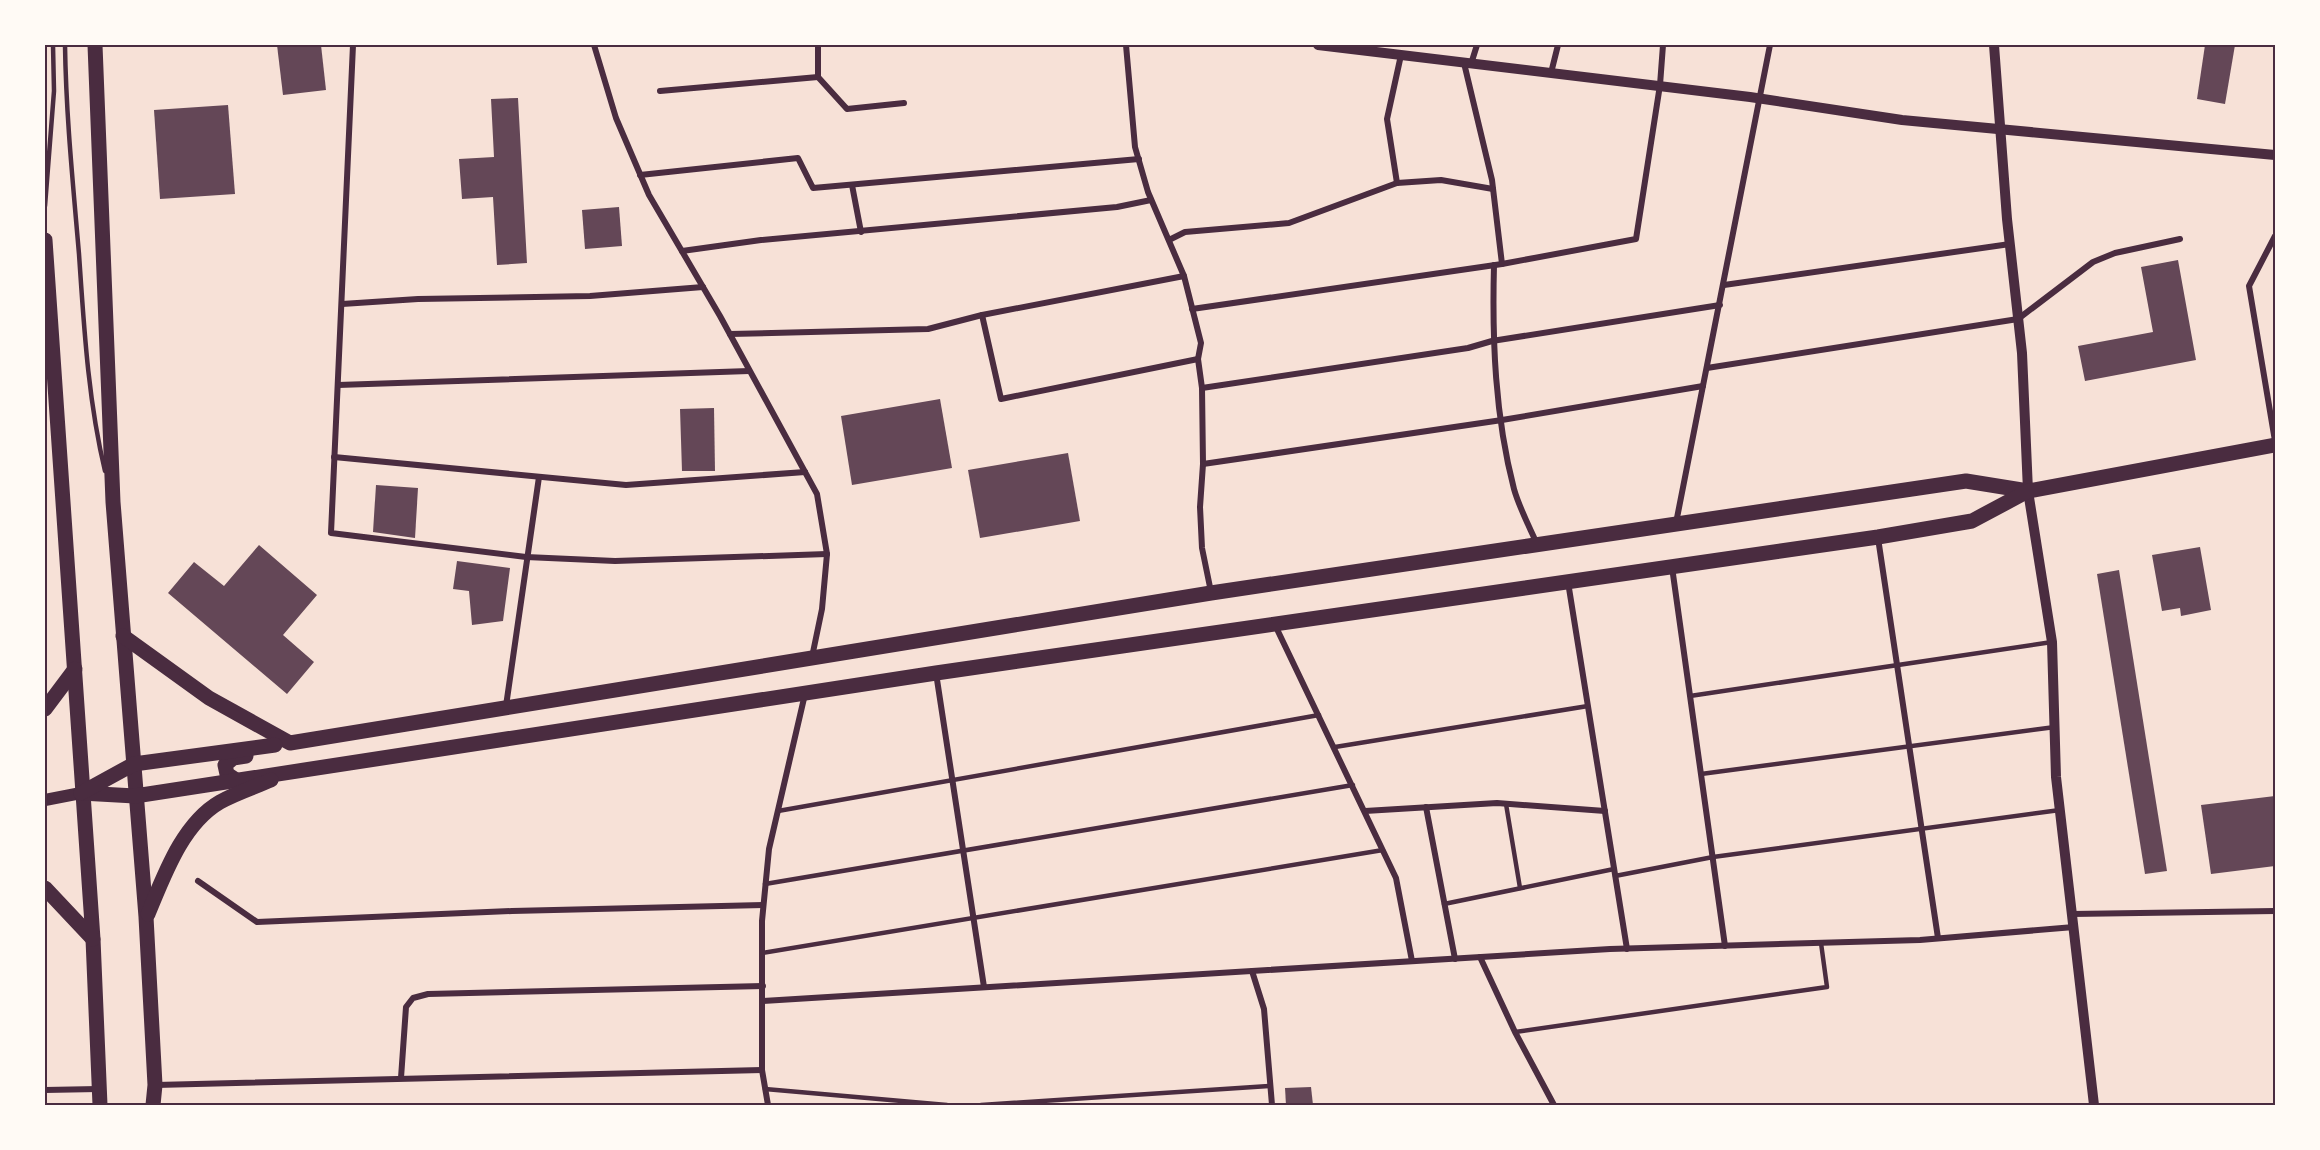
<svg xmlns="http://www.w3.org/2000/svg" width="2320" height="1150" font-family="'Sofia Sans Condensed',sans-serif">
	<style>
		.building { fill: #644757 }
		.lines { fill: none; stroke-linecap: round; stroke-linejoin: round }
		.service { stroke: #4a2c40; stroke-width: 4.5 }
		.minor { stroke: #4a2c40; stroke-width: 6 }
		.tertiary { stroke: #4a2c40; stroke-width: 10 }
		.secondary { stroke: #4a2c40; stroke-width: 12 }
		.primary { stroke: #4a2c40; stroke-width: 15 }
		.neatline { fill: none; stroke: #4a2c40; stroke-width: 2 }
	</style>
	<rect width="100%" height="100%" fill="#f7e1d7"/>
	<g class="building">
		<polygon points="277,45 321,45 326,90 283,95"/>
		<polygon points="2205,45 2235,45 2225,104 2197,99"/>
		<polygon points="518,98 527,263 497,265 493,197 462,199 459,159 494,157 491,99"/>
		<polygon points="228,105 235,194 160,199 154,110"/>
		<polygon points="619,207 622,246 585,249 582,210"/>
		<polygon points="2178,260 2196,360 2085,381 2078,346 2153,332 2141,267"/>
		<polygon points="940,399 952,468 852,485 841,416"/>
		<polygon points="714,408 715,471 682,471 680,409"/>
		<polygon points="1068,453 1080,521 980,538 968,470"/>
		<polygon points="376,485 418,488 415,538 373,532"/>
		<polygon points="259,545 317,595 283,635 314,662 287,694 168,593 194,562 224,586"/>
		<polygon points="2200,547 2211,610 2181,616 2180,608 2162,611 2152,555"/>
		<polygon points="457,561 510,568 503,621 472,625 469,591 453,589"/>
		<polygon points="2119,570 2167,871 2145,874 2097,574"/>
		<polygon points="2275,796 2275,866 2211,874 2201,805"/>
		<polygon points="1311,1087 1313,1105 1286,1105 1285,1088"/>
	</g>
	<g class="lines">
		<g class="service">
			<path d="M65 45C66 115 73 184 79 254 84 327 88 400 105 471"/>
			<polyline points="45,206 54,91 53,45"/>
			<polyline points="1690,696 2052,642"/>
			<polyline points="1335,747 1588,706"/>
			<polyline points="1701,774 2055,727"/>
			<polyline points="1506,804 1520,888"/>
			<polyline points="778,811 1319,715"/>
			<polyline points="1615,876 1713,857 2060,810"/>
			<polyline points="765,884 1353,785"/>
			<polyline points="1444,904 1614,869"/>
			<polyline points="762,953 1383,850"/>
			<polyline points="1515,1032 1827,987 1821,943"/>
			<polyline points="765,1089 947,1105"/>
			<polyline points="981,1105 1269,1086"/>
		</g>
		<g class="minor">
			<polyline points="353,45 331,533 526,557 615,561 827,554"/>
			<polyline points="594,45 616,118 649,195 720,316 817,494 827,554 822,609 812,657"/>
			<polyline points="1126,45 1135,147 1148,192 1184,276 1201,343 1198,359 1202,388 1203,464 1200,507 1202,548 1211,592"/>
			<polyline points="1464,63 1492,180 1502,264"/>
			<polyline points="1471,64 1477,45"/>
			<polyline points="1551,73 1558,45"/>
			<polyline points="818,77 847,109 904,103"/>
			<polyline points="660,91 818,77 818,45"/>
			<polyline points="640,175 798,158 813,188 1139,159"/>
			<polyline points="1397,183 1387,119 1401,55"/>
			<polyline points="852,185 861,232"/>
			<polyline points="2275,236 2249,286 2275,441"/>
			<polyline points="1169,240 1185,232 1289,223 1397,183 1441,180 1493,189"/>
			<polyline points="682,251 761,240 1117,207 1151,200"/>
			<path d="M1494 265C1492 340 1495 416 1514 489 1519 507 1529 526 1537 544"/>
			<polyline points="1724,285 2010,244"/>
			<polyline points="342,304 418,299 590,296 703,287"/>
			<polyline points="1192,309 1502,264 1636,239 1660,85 1663,45"/>
			<polyline points="982,315 1001,399 1198,359"/>
			<polyline points="730,334 928,329 982,315 1184,276"/>
			<polyline points="1707,368 2018,319 2093,262 2115,253 2180,239"/>
			<polyline points="338,385 749,371"/>
			<polyline points="1202,388 1468,348 1492,341 1720,305"/>
			<polyline points="334,457 626,485 805,472"/>
			<polyline points="1203,464 1502,420 1703,386"/>
			<polyline points="1676,523 1770,45"/>
			<polyline points="1878,538 1938,938"/>
			<polyline points="1672,567 1725,946"/>
			<polyline points="1568,582 1627,949"/>
			<polyline points="1275,625 1396,878 1412,961"/>
			<polyline points="936,673 984,987"/>
			<polyline points="506,706 539,477"/>
			<polyline points="1426,807 1455,959"/>
			<polyline points="1365,811 1497,803 1605,811"/>
			<polyline points="198,881 257,922 512,911 763,905"/>
			<polyline points="2072,914 2275,911"/>
			<polyline points="1480,957 1515,1032 1554,1105"/>
			<polyline points="1252,971 1264,1009 1272,1105"/>
			<polyline points="763,1001 1610,949 1920,940 2074,927"/>
			<polyline points="401,1078 406,1007 413,998 428,994 763,986"/>
			<polyline points="156,1085 762,1070"/>
			<polyline points="45,1090 98,1089"/>
			<polyline points="768,1105 762,1070 762,921 769,849 805,694"/>
		</g>
		<g class="tertiary">
			<polyline points="1318,45 1750,97 1902,120 2275,155"/>
			<polyline points="1994,45 2007,219 2022,353 2028,491 2052,642 2056,777 2094,1105"/>
		</g>
		<polyline class="secondary" points="45,800 81,793"/>
		<g class="primary">
			<polyline points="95,45 113,502 146,917 155,1085 153,1105"/>
			<polyline points="45,240 93,939 100,1105"/>
			<polyline points="123,636 209,698 290,743 1211,593 1966,481 2028,491"/>
			<polyline points="45,709 75,669"/>
			<polyline points="236,780 227,774 225,765 233,758 246,756"/>
			<polyline points="81,793 135,796 936,673 1878,537 1972,521 2028,491 2275,445"/>
			<polyline points="81,793 134,764 275,745"/>
			<polyline points="45,888 93,939"/>
			<path d="M148 914C164 876 182 824 220 802 236 793 255 787 271 780"/>
		</g>
	</g>
	<rect width="2320" height="1150" fill="none" stroke="#fffaf5" stroke-width="93"/>
	<rect x="46" y="46" width="2228" height="1058" class="neatline"/>
</svg>
